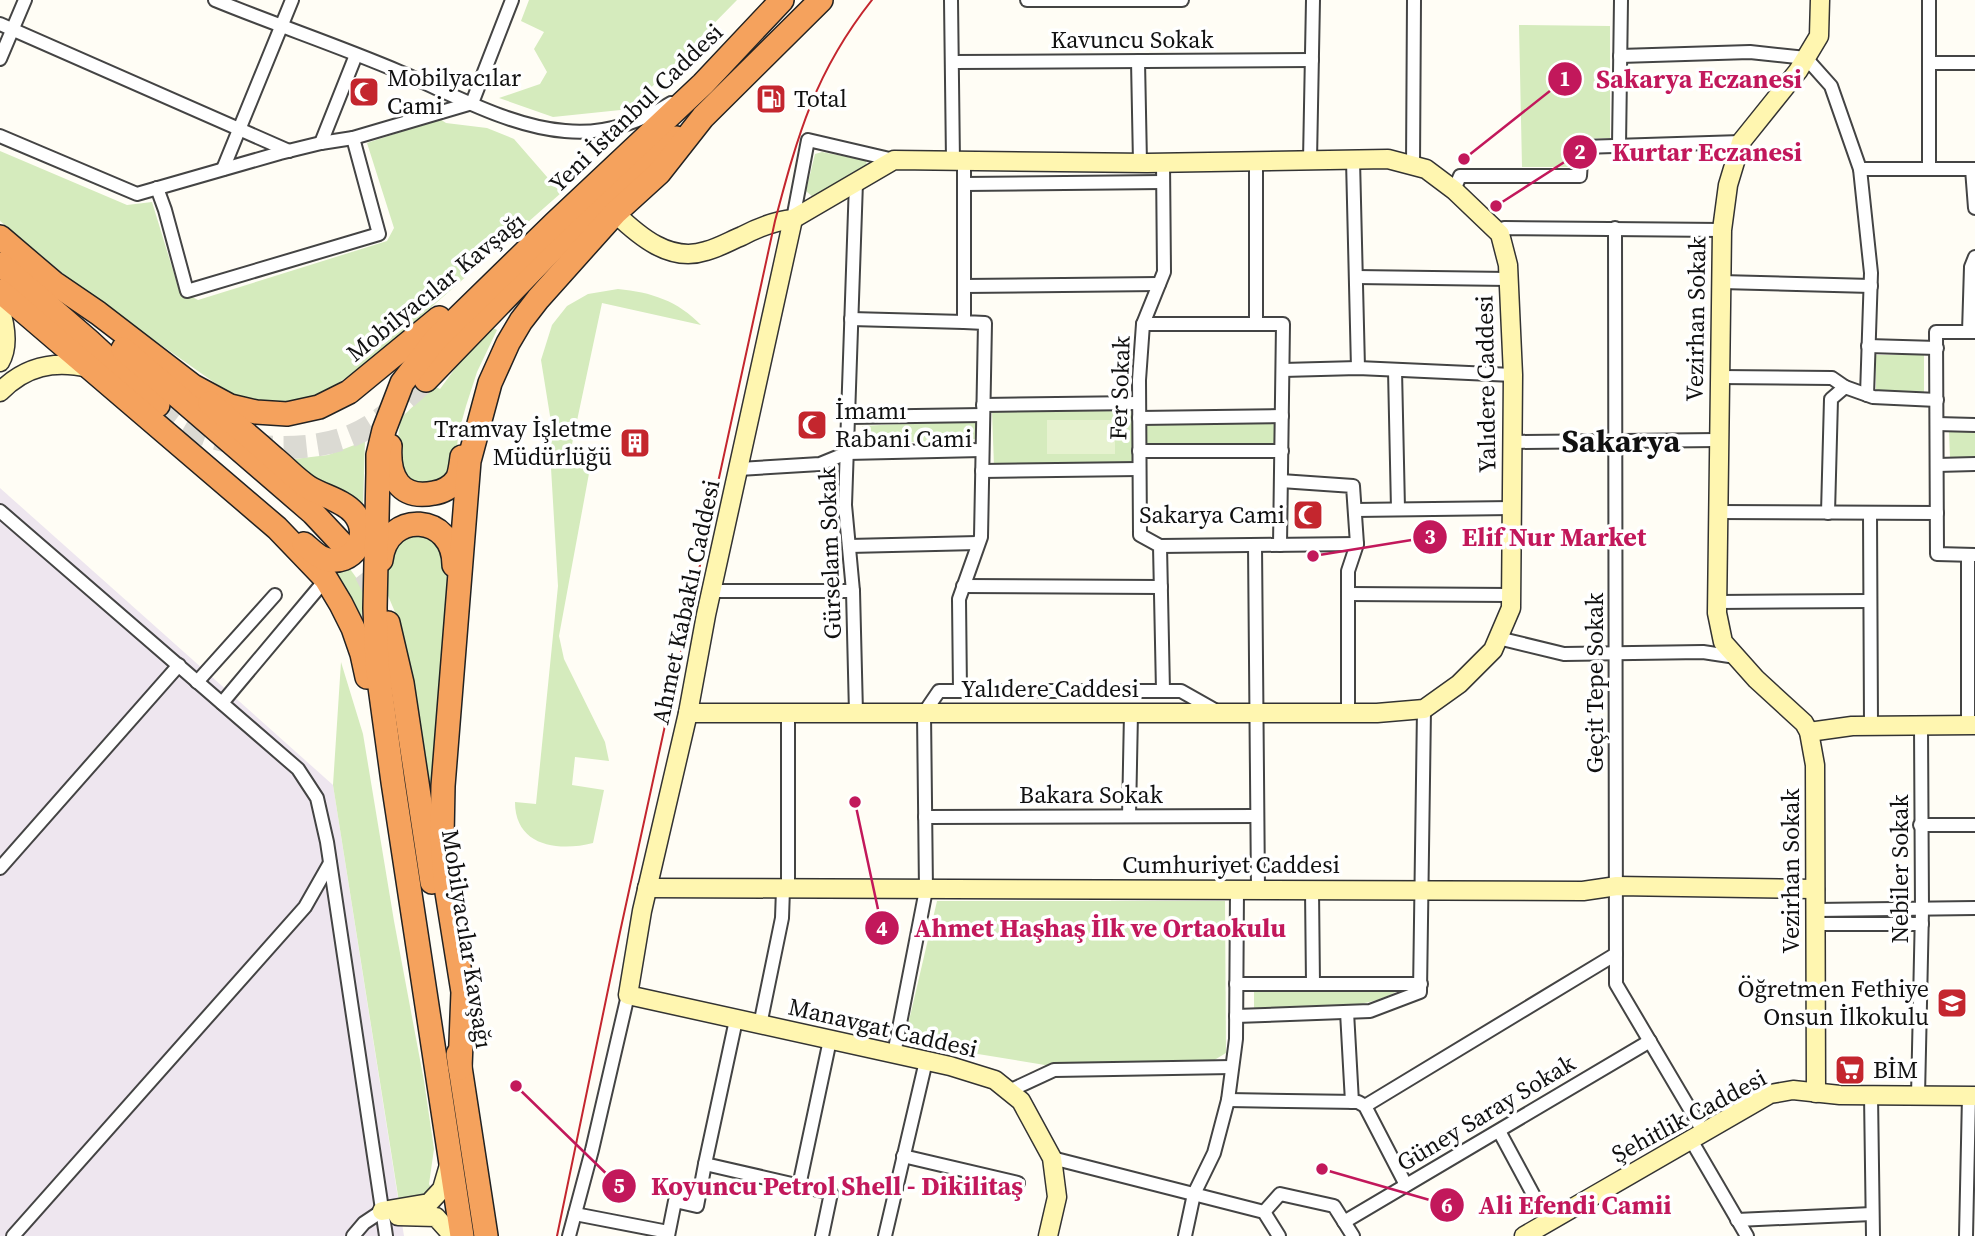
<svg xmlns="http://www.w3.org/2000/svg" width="1975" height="1236" font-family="'Source Serif 4',serif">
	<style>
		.industrial { fill: #eee6ef }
		.green { fill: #d5ebbd }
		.pitch { fill: #e6f2cf }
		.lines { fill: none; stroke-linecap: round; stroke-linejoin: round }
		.highway-tunnel { stroke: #dbdad3; stroke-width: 23; stroke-dasharray: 23 11; stroke-linecap: butt }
		.street-casing { stroke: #444; stroke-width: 16 }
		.secondary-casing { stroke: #333; stroke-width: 21 }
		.highway-casing { stroke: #222; stroke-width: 26 }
		.street { stroke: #fff; stroke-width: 12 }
		.secondary { stroke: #fff6b0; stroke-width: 18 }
		.highway { stroke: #f5a25d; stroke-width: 23 }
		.tram { stroke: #c4262e; stroke-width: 2 }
		.labels { text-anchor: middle; stroke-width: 7; stroke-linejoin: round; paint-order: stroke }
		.street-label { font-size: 24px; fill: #111; stroke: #fff }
		.poi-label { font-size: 24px; fill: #111; stroke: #fff; text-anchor: start }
		.district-label { font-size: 32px; font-weight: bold; fill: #111; stroke: #fff }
		.leader { fill: none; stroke: #c2185b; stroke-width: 2.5 }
		.callout-dot { fill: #c2185b; stroke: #fff; stroke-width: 2.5 }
		.mark-label { font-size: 21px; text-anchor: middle; font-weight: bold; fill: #fff }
		.callout-label { font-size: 26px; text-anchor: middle; font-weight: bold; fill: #c2185b; stroke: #fff; stroke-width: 7; stroke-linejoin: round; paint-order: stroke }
	</style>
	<rect width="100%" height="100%" fill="#fffdf5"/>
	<polygon class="industrial" points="0,488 333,785 404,1236 0,1236"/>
	<g class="green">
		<polygon points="529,0 737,0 630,109 553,117 499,98 540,84 547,72 534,49 544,32 521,21"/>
		<polygon points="1519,25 1610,26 1610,138 1573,139 1572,167 1522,167"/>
		<polygon points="440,119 446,123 487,128 514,139 561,193 369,362 322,394 287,405 232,395 83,290 0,221 0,151 127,205 152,202 179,290 198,300 387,241 394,228 367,143"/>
		<polygon points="822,152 863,160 866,161 867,165 814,198 806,191 815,154"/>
		<path d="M618 289C651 292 678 301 701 325L602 303 568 463 590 468 559 636 564 659 605 742 609 761 575 757 572 785 604 790 593 843C558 852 515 846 515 802L536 804 558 586 551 468V422L541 360 552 325 567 306 588 294Z"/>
		<polygon points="493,328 497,330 477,372 466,406 458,435 456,464 442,485 406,483 396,450 401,418 434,386 440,389 465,355"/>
		<rect x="1876" y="355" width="48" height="37"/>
		<polygon points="992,411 1135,411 1135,465 994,467"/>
		<polygon points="977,420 978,439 863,444 862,426"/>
		<polygon points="1145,422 1275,424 1274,446 1146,445"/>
		<polygon points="1949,431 1975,432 1975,458 1950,458"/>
		<polygon points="365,441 363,507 317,484 286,460 328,455"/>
		<polygon points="405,533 433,535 449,559 435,746 433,847 405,644 401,626 383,584 387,561"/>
		<polygon points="350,569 363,587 361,631 331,572"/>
		<polygon points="341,662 363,734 394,921 424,1081 434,1149 429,1184 435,1196 399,1202 333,785"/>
		<polygon points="937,901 1225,901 1226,1053 1211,1062 1051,1066 904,1042"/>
		<path d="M1254 989H1401C1361 1014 1300 1007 1254 1008Z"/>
	</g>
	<rect class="pitch" x="1047" y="420" width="68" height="34"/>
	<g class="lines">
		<g class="highway-tunnel">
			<path d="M158 405C168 413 178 423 189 428 234 450 306 455 353 435 381 423 404 400 426 380"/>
			<polyline points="343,545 366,574 378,597"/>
		</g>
		<g class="street-casing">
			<g id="street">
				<path d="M215 0C276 25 339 46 400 72 450 93 510 127 565 131 603 135 639 123 671 103"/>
				<polyline points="951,0 953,161"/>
				<polyline points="1027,0 1182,0"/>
				<polyline points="1929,0 1929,169"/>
				<polyline points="0,24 289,151"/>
				<polyline points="1620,56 1750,52 1806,58 1831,86 1860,169 1871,273 1867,395"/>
				<polyline points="0,59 25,0"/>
				<polyline points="1138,61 1140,163"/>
				<polyline points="952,62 1312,60"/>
				<polyline points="1929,63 1975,63"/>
				<polyline points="472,103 512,0"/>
				<polyline points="0,136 137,194 280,153 321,143 353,138 472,103"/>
				<polyline points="321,143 356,55"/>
				<polyline points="1619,146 1621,0"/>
				<polyline points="1310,160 1313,0"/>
				<polyline points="1353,160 1358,368"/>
				<polyline points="1163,162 1164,272 1143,324 1139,380 1140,535 1160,546 1163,691"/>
				<polyline points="1413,166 1414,0"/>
				<polyline points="223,169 292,0"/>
				<polyline points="1860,169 1975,169"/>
				<polyline points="1972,169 1975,208"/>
				<polyline points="856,182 845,505 853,591 856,713"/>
				<polyline points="964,184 1163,182"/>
				<polyline points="157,188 165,210 187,291 379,234 353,138"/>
				<polyline points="1454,190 1460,176 1580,176 1582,147 1741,142"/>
				<polyline points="793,219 808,140 894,160"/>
				<polyline points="1615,228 1616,984 1704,1133"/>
				<polyline points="1500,234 1504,228 1722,230"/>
				<polyline points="1356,277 1509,279"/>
				<polyline points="1721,282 1871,286"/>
				<polyline points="964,286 1159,284"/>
				<polyline points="851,319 964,322"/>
				<polyline points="1143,324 1283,324 1280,545"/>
				<polyline points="1256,324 1256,161"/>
				<polyline points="1969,332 1971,267 1975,257"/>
				<polyline points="1975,332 1936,332 1937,554 1975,555"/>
				<polyline points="1868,346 1937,348"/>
				<polyline points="1283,370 1358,368 1513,375"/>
				<polyline points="1395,370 1398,509"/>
				<polyline points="1719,377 1832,378 1845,387"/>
				<polyline points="983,405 1139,403"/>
				<polyline points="848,417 983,415"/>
				<polyline points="1139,418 1282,416"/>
				<polyline points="1937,424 1975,425"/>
				<polyline points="1512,442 1718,440"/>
				<polyline points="1139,451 1282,451"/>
				<polyline points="1937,465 1975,464"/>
				<polyline points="739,469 820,464 847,453 982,450"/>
				<polyline points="982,471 1139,469"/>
				<polyline points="1281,481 1353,486 1357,544 1348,571 1348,713"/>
				<polyline points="1355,510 1512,508"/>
				<polyline points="0,511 298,769 317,798 327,842 386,1236"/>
				<polyline points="1717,512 1937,513"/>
				<polyline points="1828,513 1831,399 1845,387 1873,397 1937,400"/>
				<polyline points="1870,513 1871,726"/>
				<polyline points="1255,545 1258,890"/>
				<polyline points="849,546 978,543"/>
				<polyline points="1160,546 1357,544"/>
				<polyline points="963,586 1161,587"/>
				<polyline points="711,591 853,591"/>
				<polyline points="1348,594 1511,595"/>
				<polyline points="1717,602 1870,601"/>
				<polyline points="1498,638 1564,654 1703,652 1736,657"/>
				<polyline points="197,682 275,595"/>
				<polyline points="960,691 959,599 981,537 985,323 964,322 964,161"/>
				<polyline points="222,703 326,579"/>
				<polyline points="788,713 788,889"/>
				<polyline points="1968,725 1968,555"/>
				<polyline points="1129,816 1131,713"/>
				<polyline points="925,817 1257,816"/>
				<polyline points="1920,825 1975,825"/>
				<polyline points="0,868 179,665"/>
				<polyline points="1312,890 1313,984"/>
				<polyline points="1815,910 1975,908"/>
				<polyline points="1816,924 1922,924"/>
				<polyline points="1236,984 1421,984"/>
				<polyline points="1347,1012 1352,1102"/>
				<polyline points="1236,1016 1370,1011 1420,992 1424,709"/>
				<polyline points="736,1020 705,1164 831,1193 822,1236"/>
				<polyline points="760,1025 782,918 783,889"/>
				<polyline points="894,1054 926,890 924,713 939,691 1181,691 1220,713"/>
				<polyline points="1009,1091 1054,1070 1232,1067"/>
				<polyline points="1871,1095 1873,1236"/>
				<polyline points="1918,1096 1922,910 1921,725"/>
				<polyline points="1228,1100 1358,1102 1365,1106 1406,1185"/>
				<polyline points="1365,1106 1616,954"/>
				<polyline points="1499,1131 1548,1222"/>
				<polyline points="1691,1140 1747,1236"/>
				<polyline points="903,1156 1018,1183"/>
				<polyline points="1052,1158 1264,1212 1279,1236"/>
				<polyline points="799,1186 830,1040"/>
				<polyline points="1264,1212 1280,1194 1334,1206 1353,1236"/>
				<polyline points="575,1214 668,1232"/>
				<polyline points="1737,1220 1872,1214"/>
				<polyline points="1344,1222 1650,1041"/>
				<polyline points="13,1236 305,907 330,863"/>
				<polyline points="353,1236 364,1223 382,1211"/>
				<polyline points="569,1236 592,1150 628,995"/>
				<polyline points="668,1236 675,1201 697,1206 705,1164"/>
				<polyline points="885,1236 926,1061"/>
				<polyline points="1185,1236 1194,1194 1214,1153 1228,1100 1236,1039 1237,890"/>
				<polyline points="1966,1236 1969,1096"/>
			</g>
		</g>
		<g class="secondary-casing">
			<g id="secondary">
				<path d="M615 213C639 236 670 263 706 251 718 248 730 241 742 236 759 227 774 221 793 219L894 160 1147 163 1388 159 1426 169 1454 190 1500 234 1508 265 1513 375 1511 608 1493 650 1459 684 1424 709 1377 713H688"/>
				<polyline points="793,219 706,615 688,713 642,911 628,995 950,1066 995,1080 1021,1101 1052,1158 1057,1197 1048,1236"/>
				<path d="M0 308C5 324 9 347 0 362"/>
				<path d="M0 392C25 366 54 360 89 368"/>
				<polyline points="1809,732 1852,726 1975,725"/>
				<polyline points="647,888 1583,891 1617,886 1815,889"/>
				<polyline points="1816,1093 1815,765 1809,732 1804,723 1756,679 1723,642 1717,613 1722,230 1728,185 1741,142 1798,71 1819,36 1820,0"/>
				<polyline points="382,1211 429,1203 442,1189 449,1165"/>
				<polyline points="398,1216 436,1217 453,1236"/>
				<polyline points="1524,1236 1770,1094 1793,1090 1840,1095 1975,1096"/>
			</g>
		</g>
		<g class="highway-casing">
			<g id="highway">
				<polyline points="0,237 54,283 98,313 193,386 230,406 256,412 287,414 319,407 349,392 439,318"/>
				<polyline points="0,264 89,341 158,405"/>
				<polyline points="0,291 277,528 326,579 341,604 353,628 362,654 367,677"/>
				<polyline points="123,349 313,513 343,545"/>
				<polyline points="426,380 603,197 676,138"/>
				<path d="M210 403C232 422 254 440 275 459 286 468 296 479 308 487 322 496 343 500 354 513 373 536 353 567 325 559 317 557 310 549 304 544"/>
				<path d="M390 446C388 476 399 500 434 493 442 492 452 487 457 479 460 474 461 464 462 457"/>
				<path d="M381 560C387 509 454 514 454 565"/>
				<polyline points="388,623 402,683 432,882"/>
				<polyline points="458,1054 486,1236"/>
				<polyline points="460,1068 463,992 445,880 442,837 443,786 469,461 490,383 508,343 521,321 538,299 615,213 659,173 703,117 821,0"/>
				<polyline points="462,1236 393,782 377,665 375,608 378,473 378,455 384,430 402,383 435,340 555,223 703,84 782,0"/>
			</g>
		</g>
		<use href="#street" class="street"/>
		<use href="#secondary" class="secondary"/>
		<use href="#highway" class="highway"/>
		<path class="tram" d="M557 1236 620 932 775 221C798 134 815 72 872 0"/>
	</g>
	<defs>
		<g id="mosque-square" transform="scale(1.575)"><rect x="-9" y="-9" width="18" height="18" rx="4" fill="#c4262e" stroke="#fff"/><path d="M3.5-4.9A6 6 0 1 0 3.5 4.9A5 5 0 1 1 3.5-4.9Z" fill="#fff"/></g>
		<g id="fuel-square" transform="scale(1.575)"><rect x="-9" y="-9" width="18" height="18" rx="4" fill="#c4262e" stroke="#fff"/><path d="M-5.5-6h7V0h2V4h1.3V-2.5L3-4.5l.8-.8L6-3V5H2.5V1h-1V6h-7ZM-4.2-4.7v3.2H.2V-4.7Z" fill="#fff"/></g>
		<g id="building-square" transform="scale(1.575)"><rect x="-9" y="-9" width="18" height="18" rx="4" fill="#c4262e" stroke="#fff"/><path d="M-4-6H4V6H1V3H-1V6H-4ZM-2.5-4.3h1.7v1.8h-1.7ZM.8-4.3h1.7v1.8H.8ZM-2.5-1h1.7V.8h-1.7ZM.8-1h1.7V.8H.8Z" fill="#fff"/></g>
		<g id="school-square" transform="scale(1.575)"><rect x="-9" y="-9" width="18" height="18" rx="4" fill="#c4262e" stroke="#fff"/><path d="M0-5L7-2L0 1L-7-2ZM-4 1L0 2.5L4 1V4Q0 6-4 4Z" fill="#fff"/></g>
		<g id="supermarket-square" transform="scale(1.575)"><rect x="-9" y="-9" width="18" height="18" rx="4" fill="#c4262e" stroke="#fff"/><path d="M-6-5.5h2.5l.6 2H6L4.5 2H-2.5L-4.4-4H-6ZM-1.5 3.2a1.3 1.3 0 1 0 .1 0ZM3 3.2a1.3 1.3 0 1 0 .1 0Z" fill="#fff"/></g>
	</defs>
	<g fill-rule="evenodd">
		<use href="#mosque-square" x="364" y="92"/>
		<use href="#fuel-square" x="771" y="99"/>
		<use href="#mosque-square" x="812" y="425"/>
		<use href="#building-square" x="635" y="443"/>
		<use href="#mosque-square" x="1308" y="515"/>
		<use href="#school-square" x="1952" y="1003"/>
		<use href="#supermarket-square" x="1850" y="1070"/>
	</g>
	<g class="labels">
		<g class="street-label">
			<text x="1132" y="48">Kavuncu Sokak</text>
			<text transform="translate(636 108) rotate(-44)" y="8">Yeni İstanbul Caddesi</text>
			<text transform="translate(436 287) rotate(-39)" y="8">Mobilyacılar Kavşağı</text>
			<text transform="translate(1696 319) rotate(-89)" y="8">Vezirhan Sokak</text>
			<text transform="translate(1486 384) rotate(-91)" y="8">Yalıdere Caddesi</text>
			<text transform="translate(1120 388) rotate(-88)" y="8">Fer Sokak</text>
			<text transform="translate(830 553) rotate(-92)" y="8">Gürselam Sokak</text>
			<text transform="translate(686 602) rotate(-78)" y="8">Ahmet Kabaklı Caddesi</text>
			<text transform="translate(1595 683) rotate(-90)" y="8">Geçit Tepe Sokak</text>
			<text x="1050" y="697">Yalıdere Caddesi</text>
			<text x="1091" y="803">Bakara Sokak</text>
			<text x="1231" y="873">Cumhuriyet Caddesi</text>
			<text transform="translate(1900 869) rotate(-90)" y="8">Nebiler Sokak</text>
			<text transform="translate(1791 871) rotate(-90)" y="8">Vezirhan Sokak</text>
			<text transform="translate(467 939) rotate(81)" y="8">Mobilyacılar Kavşağı</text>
			<text transform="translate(883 1028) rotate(13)" y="8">Manavgat Caddesi</text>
			<text transform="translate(1486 1113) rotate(-31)" y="8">Güney Saray Sokak</text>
			<text transform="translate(1689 1116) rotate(-28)" y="8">Şehitlik Caddesi</text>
		</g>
		<g class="poi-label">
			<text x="387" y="86">Mobilyacılar<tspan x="387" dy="28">Cami</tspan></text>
			<text x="794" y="107">Total</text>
			<text x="835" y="419">İmamı<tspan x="835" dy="28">Rabani Cami</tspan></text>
			<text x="612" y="437" text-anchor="end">Tramvay İşletme<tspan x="612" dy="28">Müdürlüğü</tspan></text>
			<text x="1285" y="523" text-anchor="end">Sakarya Cami</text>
			<text x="1929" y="997" text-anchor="end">Öğretmen Fethiye<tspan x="1929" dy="28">Onsun İlkokulu</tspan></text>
			<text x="1873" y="1078">BİM</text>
		</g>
		<g class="district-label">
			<text x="1621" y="452">Sakarya</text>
		</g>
	</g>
	<path class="leader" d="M1464 159L1565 79M1496 206L1580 152M1313 556L1430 537M855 802L882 928M516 1086L619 1186M1322 1169L1447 1205"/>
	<g class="callout-dot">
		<circle cx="1464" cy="159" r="7"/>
		<circle cx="1496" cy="206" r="7"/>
		<circle cx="1313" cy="556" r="7"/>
		<circle cx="855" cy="802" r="7"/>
		<circle cx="516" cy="1086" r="7"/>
		<circle cx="1322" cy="1169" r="7"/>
		<circle cx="1565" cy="79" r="18"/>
		<circle cx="1580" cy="152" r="18"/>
		<circle cx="1430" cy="537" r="18"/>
		<circle cx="882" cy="928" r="18"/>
		<circle cx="619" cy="1186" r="18"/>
		<circle cx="1447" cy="1205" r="18"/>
	</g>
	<g class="mark-label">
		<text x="1565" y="86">1</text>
		<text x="1580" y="159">2</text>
		<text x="1430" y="544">3</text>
		<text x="882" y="936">4</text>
		<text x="619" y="1193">5</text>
		<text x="1447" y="1213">6</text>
	</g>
	<g class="callout-label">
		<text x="1699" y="88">Sakarya Eczanesi</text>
		<text x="1707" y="161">Kurtar Eczanesi</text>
		<text x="1554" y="546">Elif Nur Market</text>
		<text x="1100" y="937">Ahmet Haşhaş İlk ve Ortaokulu</text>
		<text x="837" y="1195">Koyuncu Petrol Shell - Dikilitaş</text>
		<text x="1575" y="1214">Ali Efendi Camii</text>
	</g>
</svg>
